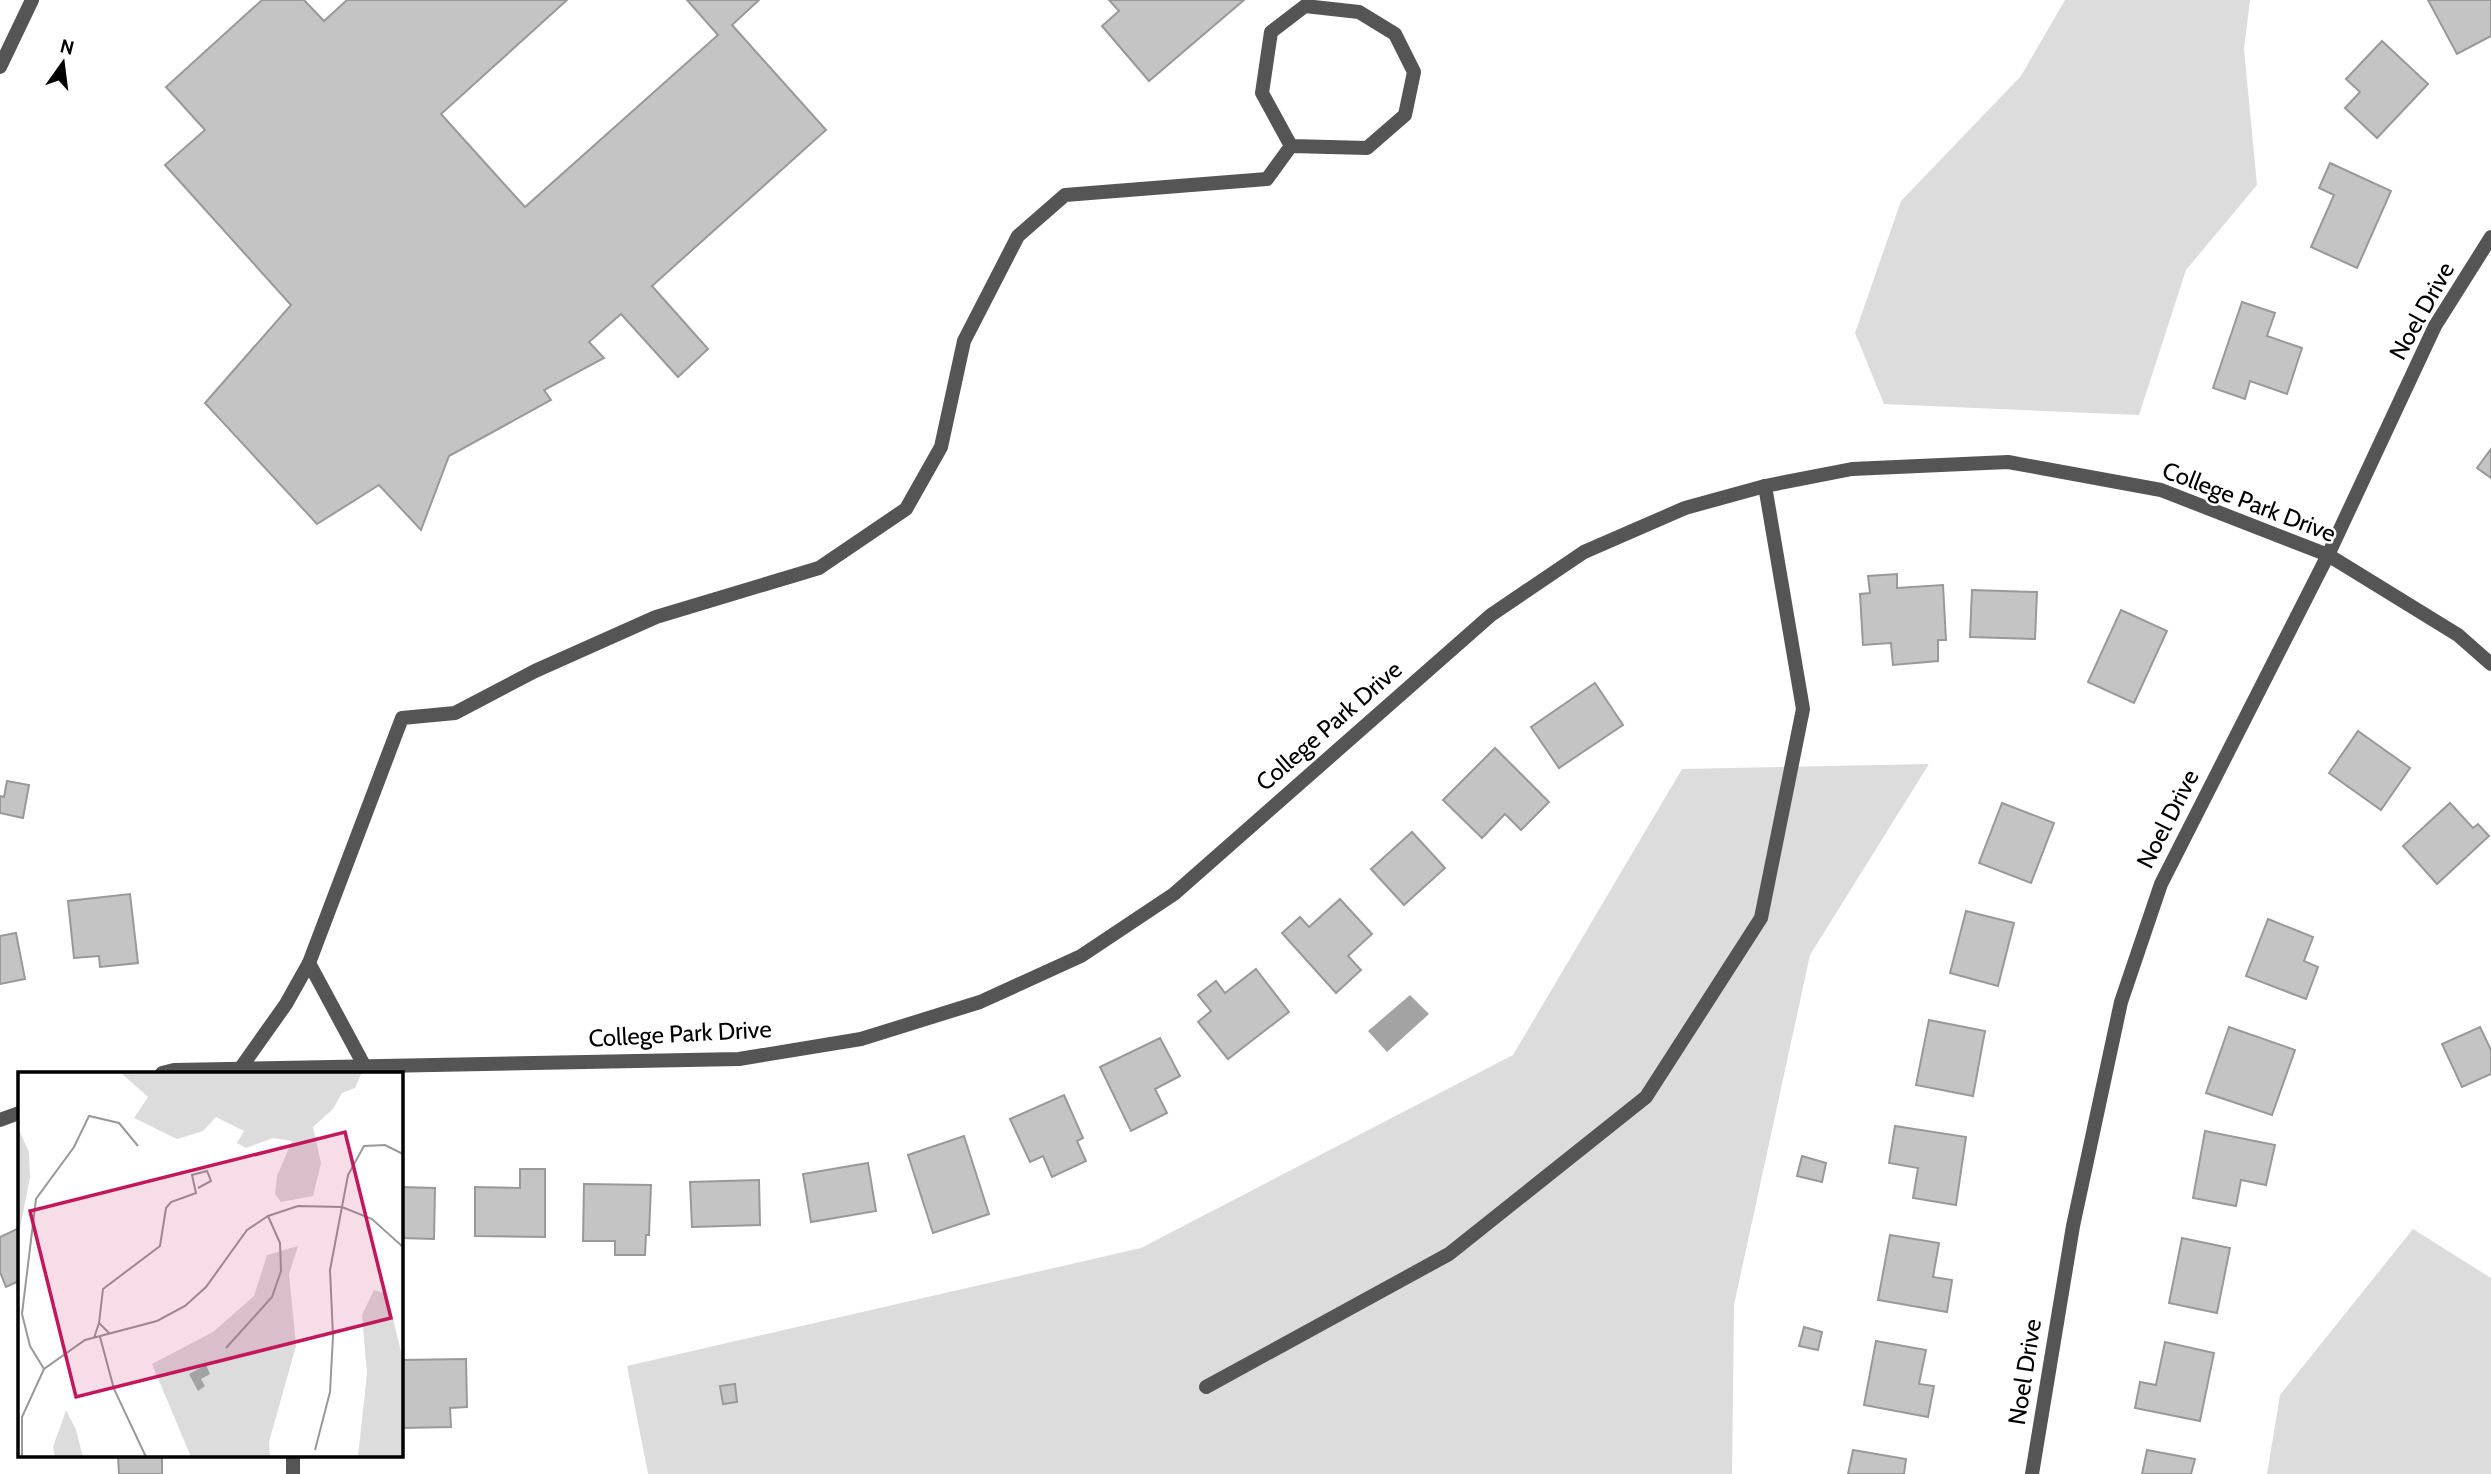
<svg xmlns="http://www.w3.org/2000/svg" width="2491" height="1474" font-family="Cabin,sans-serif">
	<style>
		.green { fill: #dcdcdc }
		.water { fill: #a3a3a3 }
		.building { fill: #c4c4c4; stroke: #999; stroke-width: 2 }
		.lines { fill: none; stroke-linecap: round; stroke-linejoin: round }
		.service { stroke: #555; stroke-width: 14 }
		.minor { stroke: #555; stroke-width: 14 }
		.tertiary { stroke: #555; stroke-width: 14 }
		.labels { text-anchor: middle; stroke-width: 5; stroke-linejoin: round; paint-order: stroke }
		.street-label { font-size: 24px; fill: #000; stroke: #fff }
		.inset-road { fill: none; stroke: #999; stroke-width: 2 }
		.view { fill: #c2185b; fill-opacity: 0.15; stroke: #c2185b; stroke-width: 3.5 }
		.inset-edge { fill: none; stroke: #000; stroke-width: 3.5 }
	</style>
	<rect width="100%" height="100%" fill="#fff"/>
	<g class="green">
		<polygon points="2065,0 2250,0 2244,49 2257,185 2186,270 2139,415 1884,404 1855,333 1901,201 2021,76"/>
		<polygon points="1929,764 1810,955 1734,1305 1732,1474 648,1474 627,1366 1141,1248 1513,1055 1682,769"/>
		<polygon points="2413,1229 2491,1278 2491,1474 2267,1474 2280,1395"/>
	</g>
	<polygon class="water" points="1410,995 1429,1014 1387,1052 1368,1031"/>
	<g class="building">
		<polygon points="262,0 304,0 324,21 347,0 567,0 441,114 525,207 718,35 687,0 759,0 732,25 826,130 652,286 708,349 678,377 621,314 589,342 604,358 544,390 551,400 449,456 421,530 379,485 317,524 205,403 291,305 165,165 205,130 166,87"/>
		<polygon points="1109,0 1244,0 1149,81 1102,26 1119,11"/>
		<polygon points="2428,0 2491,0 2491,36 2457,54"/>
		<polygon points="2382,41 2428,84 2377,138 2345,108 2360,92 2346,79"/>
		<polygon points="2330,163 2391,191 2357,268 2311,247 2334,195 2319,188"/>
		<polygon points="2242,302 2275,313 2267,336 2302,348 2287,394 2250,381 2245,399 2213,388"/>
		<polygon points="2491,449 2491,478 2477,468"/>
		<polygon points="1897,574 1897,588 1943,585 1946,640 1938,640 1938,661 1893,665 1891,643 1863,645 1860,594 1870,593 1868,576"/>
		<polygon points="1972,590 2037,592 2035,639 1970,637"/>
		<polygon points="2121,610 2167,631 2134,703 2088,682"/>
		<polygon points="1595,683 1623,725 1559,768 1531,727"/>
		<polygon points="2358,731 2410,768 2381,810 2329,773"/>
		<polygon points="1495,748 1549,802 1521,830 1505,814 1482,838 1443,800"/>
		<polygon points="7,781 29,785 23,818 0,813 0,796 4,797"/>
		<polygon points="2002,803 2054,823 2031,883 1979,863"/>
		<polygon points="2450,803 2473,828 2478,824 2489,836 2437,884 2403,846"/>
		<polygon points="1412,832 1445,868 1404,905 1371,869"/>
		<polygon points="130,894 138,963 100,967 99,956 74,958 68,901"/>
		<polygon points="1340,899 1372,934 1348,956 1361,970 1336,993 1282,933 1300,917 1309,927"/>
		<polygon points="1966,911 2014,923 1998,986 1950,973"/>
		<polygon points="2268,919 2313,937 2304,961 2318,967 2306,999 2246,976"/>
		<polygon points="16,933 25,979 0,984 0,936"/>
		<polygon points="1256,969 1289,1012 1228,1059 1198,1022 1211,1011 1198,995 1216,981 1225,993"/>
		<polygon points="1929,1020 1985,1031 1973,1096 1916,1085"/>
		<polygon points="2229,1027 2295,1050 2272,1115 2206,1093"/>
		<polygon points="2480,1027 2491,1050 2491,1074 2462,1087 2442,1044"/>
		<polygon points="1160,1038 1180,1076 1155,1089 1167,1113 1131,1131 1100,1067"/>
		<polygon points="1064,1095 1083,1138 1077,1141 1086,1161 1052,1177 1043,1156 1030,1162 1010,1119"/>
		<polygon points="1895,1126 1966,1137 1956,1205 1913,1198 1918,1168 1889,1163"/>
		<polygon points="2205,1131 2275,1145 2266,1185 2241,1180 2236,1206 2193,1198"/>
		<polygon points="964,1136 989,1214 933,1233 908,1155"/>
		<polygon points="1802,1156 1826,1163 1822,1182 1797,1176"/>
		<polygon points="868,1163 876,1211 811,1222 803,1174"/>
		<polygon points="520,1169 545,1169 545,1237 475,1236 475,1187 520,1188"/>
		<polygon points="759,1180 760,1225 692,1227 690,1182"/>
		<polygon points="584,1184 651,1185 649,1235 646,1235 645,1255 615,1255 615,1241 583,1241"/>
		<polygon points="401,1187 435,1188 434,1239 401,1238"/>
		<polygon points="19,1228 19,1281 6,1287 0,1272 0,1237"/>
		<polygon points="1890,1235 1939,1243 1933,1277 1952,1280 1947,1312 1878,1300"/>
		<polygon points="2182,1238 2230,1248 2217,1313 2169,1303"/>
		<polygon points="1804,1327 1822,1332 1818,1350 1799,1346"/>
		<polygon points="1876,1341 1926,1350 1919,1384 1934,1386 1928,1417 1864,1405"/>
		<polygon points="2165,1342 2214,1353 2200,1421 2135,1408 2140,1382 2156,1385"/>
		<polygon points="466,1359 467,1407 450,1408 451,1427 401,1428 401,1360"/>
		<polygon points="735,1384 737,1402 723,1404 720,1386"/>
		<polygon points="1853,1450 1906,1459 1904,1474 1848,1474"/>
		<polygon points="2147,1450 2195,1459 2191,1474 2142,1474"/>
		<polygon points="118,1455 162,1455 162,1474 119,1474"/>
	</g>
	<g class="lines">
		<g class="service">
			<polyline points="0,67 32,0"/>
			<polyline points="309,963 402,718 455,713 535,671 656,617 819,568 906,509 941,447 964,341 1018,236 1065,195 1267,179 1291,146 1262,93 1271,32 1305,6 1359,12 1395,34 1414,72 1405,115 1367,148 1291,146"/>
			<polyline points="240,1069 286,1004 309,963 365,1067"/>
			<polyline points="1206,1387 1449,1254 1646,1097 1761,918 1803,709 1765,486"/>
		</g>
		<g class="minor">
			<polyline points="293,1455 293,1474"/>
			<polyline points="2032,1474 2073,1226 2121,1002 2161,884 2328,555 2435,326 2491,237"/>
		</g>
		<g class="tertiary">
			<polyline points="162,1073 174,1070 739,1059 861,1039 980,1002 1081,956 1174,894 1491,615 1584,552 1685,508 1765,486 1852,469 2008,462 2161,490 2328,555 2458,635 2491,664"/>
			<polyline points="0,1120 19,1113"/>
		</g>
	</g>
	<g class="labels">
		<g class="street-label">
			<text transform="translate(2422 311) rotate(-61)" y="8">Noel Drive</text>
			<text transform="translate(2249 502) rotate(21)" y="8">College Park Drive</text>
			<text transform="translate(1329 726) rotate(-41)" y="8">College Park Drive</text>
			<text transform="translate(2168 819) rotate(-63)" y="8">Noel Drive</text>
			<text transform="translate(680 1034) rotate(-3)" y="8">College Park Drive</text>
			<text transform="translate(2025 1372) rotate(-81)" y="8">Noel Drive</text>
		</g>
	</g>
	<g transform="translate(18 1072)">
		<rect width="385" height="385" fill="#fff"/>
		<path d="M102 0H344L337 16 324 21 315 37 295 55 303 91 295 124 263 130 257 122 259 104 274 69 255 66 228 76 219 71 226 59 198 45 185 59 159 67 116 46 130 25ZM0 56 11 80 12 105 0 167ZM280 174 271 202 278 274 251 370 252 385H173L134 292 195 260 236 224 249 183ZM356 218 369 222 385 288V385H340L349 301 344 243ZM48 338 58 358 65 385H37L35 375Z" fill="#dcdcdc"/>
		<path d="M188 293 192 302 183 307 187 314 180 319 171 302Z" fill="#a3a3a3"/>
		<path class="inset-road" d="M81 251 85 217 142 174 148 136 153 130 178 121 174 103 189 99 193 109 180 116M82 265 96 317 128 385M76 266 81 251 92 262M208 276 254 225 263 199 262 171 250 144M26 297 12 274 4 242 18 127 56 75 71 44 101 51 120 74M297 378 312 320 315 264 312 198 330 103 346 74 367 73 385 82M4 385V345L26 297 67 268 139 249 167 234 188 215 229 158 250 144 280 134 324 135 354 147 385 175"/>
		<path class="view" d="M327 60 373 246 58 325 12 139Z"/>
		<rect width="385" height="385" class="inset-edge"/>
	</g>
	<g transform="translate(63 63) rotate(14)" stroke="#ffffff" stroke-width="5" paint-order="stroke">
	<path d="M0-5L12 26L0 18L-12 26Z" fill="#000000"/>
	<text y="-10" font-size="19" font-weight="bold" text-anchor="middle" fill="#000000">N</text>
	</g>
</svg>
